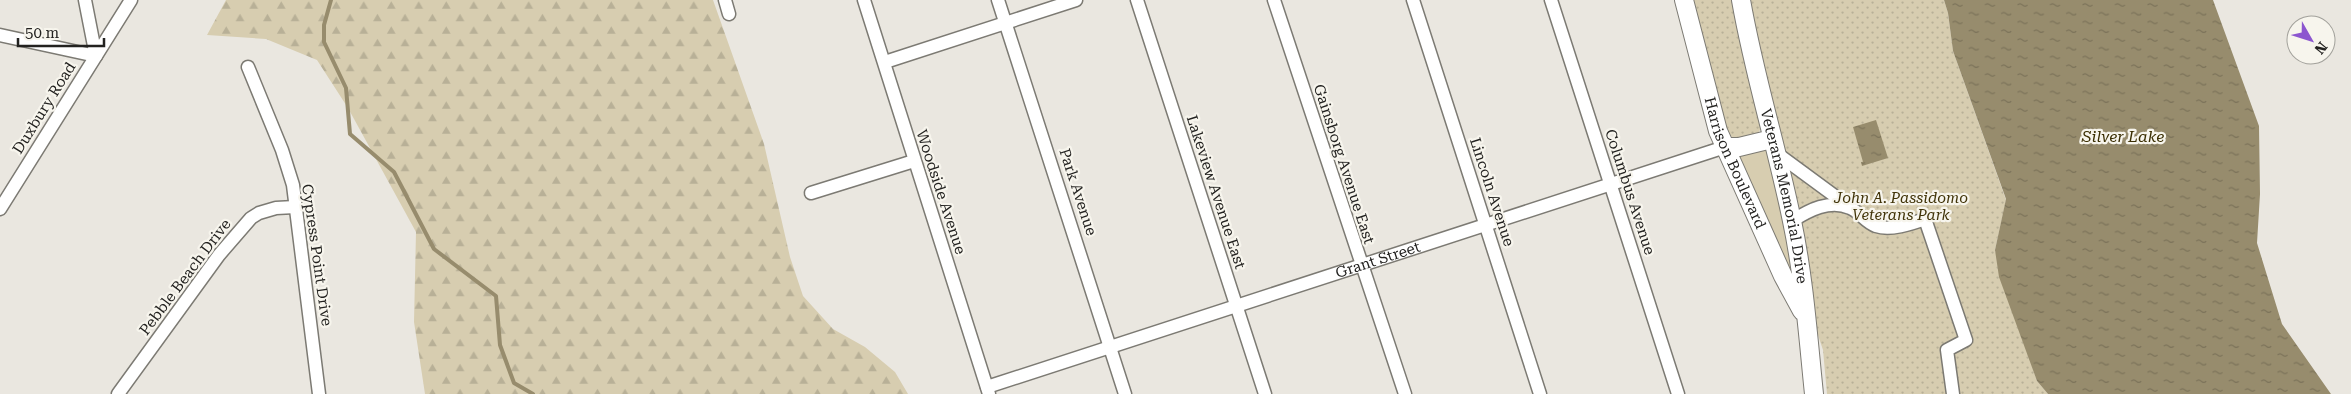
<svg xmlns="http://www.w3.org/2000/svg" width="2351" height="394" font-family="'Roboto Serif',serif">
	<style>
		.grass { fill: #d7cdb0 }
		.forest { fill: url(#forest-firs) }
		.park { fill: url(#park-dots) }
		.water { fill: url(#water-ripples) }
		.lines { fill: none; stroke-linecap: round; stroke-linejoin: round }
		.stream { stroke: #978c6d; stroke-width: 4 }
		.street-casing { stroke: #7c7a73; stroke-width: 15 }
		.secondary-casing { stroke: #7c7a73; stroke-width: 20 }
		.street { stroke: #fff; stroke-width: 12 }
		.secondary { stroke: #fff; stroke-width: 18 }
		.labels { text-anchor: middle; stroke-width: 4.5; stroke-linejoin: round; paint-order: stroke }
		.street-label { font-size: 15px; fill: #232220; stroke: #f7f5ed }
		.park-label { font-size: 15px; font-style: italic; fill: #413409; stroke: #f7f5ed }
		.water-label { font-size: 16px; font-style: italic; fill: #3a2e02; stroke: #f7f5ed }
	</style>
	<defs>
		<pattern id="forest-firs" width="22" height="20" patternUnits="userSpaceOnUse" patternTransform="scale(1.25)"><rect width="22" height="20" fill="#d7cdb0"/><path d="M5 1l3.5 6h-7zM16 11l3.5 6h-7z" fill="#b8b097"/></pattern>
		<pattern id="park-dots" width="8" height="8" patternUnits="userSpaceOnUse" patternTransform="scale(1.25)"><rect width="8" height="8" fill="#d7cdb0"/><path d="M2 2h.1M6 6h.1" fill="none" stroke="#b8b097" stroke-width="1.8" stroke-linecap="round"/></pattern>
		<pattern id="water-ripples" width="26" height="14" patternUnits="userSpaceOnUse" patternTransform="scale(1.25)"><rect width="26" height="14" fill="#978c6d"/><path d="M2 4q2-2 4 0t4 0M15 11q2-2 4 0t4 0" fill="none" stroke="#7b7259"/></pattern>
	</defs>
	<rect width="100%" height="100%" fill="#eae7e0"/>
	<polygon class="grass" points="1764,149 1772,157 1793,275 1791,275 1738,158 1739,155"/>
	<polygon class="forest" points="226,0 713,0 764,144 790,257 803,296 833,329 865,347 895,372 908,394 425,394 414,322 416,232 348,108 317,60 266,39 207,35"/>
	<g class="park">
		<polygon points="1690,0 1735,0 1762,127 1756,136 1738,139 1727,135"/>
		<polygon points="1749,0 1944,0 1948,13 1953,51 2006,200 1995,250 2037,381 2048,394 1827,394 1823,350 1816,329 1808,256 1763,73"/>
	</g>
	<g class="water">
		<polygon points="1944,0 2213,0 2259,126 2260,194 2257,243 2282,324 2331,394 2048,394 2037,381 1999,277 1995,250 2006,199 1953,51 1948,13"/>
		<polygon points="1876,120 1888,158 1862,166 1861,162 1863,162 1853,127"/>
	</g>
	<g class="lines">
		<polyline class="stream" points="331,0 324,25 324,42 346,88 350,134 394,172 434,249 496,296 500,345 514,383 533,394"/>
		<g class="street-casing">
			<g id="street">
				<polyline points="725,0 729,14"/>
				<polyline points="864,0 989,394"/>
				<polyline points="998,0 1125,394"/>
				<polyline points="1137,0 1265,394"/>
				<polyline points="1274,0 1405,394"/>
				<polyline points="1413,0 1540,394"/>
				<polyline points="1551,0 1678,394"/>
				<polyline points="0,35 96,56 85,0"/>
				<polyline points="885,62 1076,0"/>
				<polyline points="248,67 282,150 293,185 319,394"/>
				<polyline points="1775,152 1847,205"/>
				<polyline points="811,193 914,161"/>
				<polyline points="0,209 131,0"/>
				<path d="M1792 221C1809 210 1830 199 1850 208 1860 212 1865 222 1876 226 1890 231 1911 224 1925 219L1966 340 1947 350 1953 394"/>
				<path id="s1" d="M987 387 1725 147"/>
				<polyline points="118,394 219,255 251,218 259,213 276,208 295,207"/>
			</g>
		</g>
		<g class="secondary-casing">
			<g id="secondary">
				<path id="s2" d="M1684 0 1718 131 1783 276 1802 311"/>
				<path id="s3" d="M1741 0C1754 75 1777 147 1792 221 1804 278 1808 336 1814 394"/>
				<polyline points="1725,147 1739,147 1772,139"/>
			</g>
		</g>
		<use href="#street" class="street"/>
		<use href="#secondary" class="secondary"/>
	</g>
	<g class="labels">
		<g class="street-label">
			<text transform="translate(44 108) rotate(-58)" y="5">Duxbury Road</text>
			<text dy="5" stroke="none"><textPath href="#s2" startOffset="171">Harrison Boulevard</textPath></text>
			<text transform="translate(1344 164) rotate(72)" y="5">Gainsborg Avenue East</text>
			<text transform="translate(941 192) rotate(72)" y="5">Woodside Avenue</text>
			<text transform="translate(1078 192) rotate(72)" y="5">Park Avenue</text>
			<text transform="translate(1216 192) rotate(72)" y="5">Lakeview Avenue East</text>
			<text transform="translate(1492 192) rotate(72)" y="5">Lincoln Avenue</text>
			<text transform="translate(1630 192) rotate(72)" y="5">Columbus Avenue</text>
			<text dy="5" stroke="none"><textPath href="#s3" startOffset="201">Veterans Memorial Drive</textPath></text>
			<text transform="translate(317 255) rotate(82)" y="5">Cypress Point Drive</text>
			<text dy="5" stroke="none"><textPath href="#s1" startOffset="411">Grant Street</textPath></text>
			<text transform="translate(185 277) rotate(-53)" y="5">Pebble Beach Drive</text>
		</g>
		<g class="park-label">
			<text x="1901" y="203">John A. Passidomo<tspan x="1901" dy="17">Veterans Park</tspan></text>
		</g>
		<g class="water-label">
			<text x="2123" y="142">Silver Lake</text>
		</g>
	</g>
	<g transform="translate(2311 40) rotate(129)"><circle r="24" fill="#f7f5ed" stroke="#a2a19b"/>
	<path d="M0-4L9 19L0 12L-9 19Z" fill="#8c56cf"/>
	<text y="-8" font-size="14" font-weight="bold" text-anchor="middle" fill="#232220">N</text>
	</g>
	<path d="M18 38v8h86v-8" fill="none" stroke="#232220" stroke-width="2.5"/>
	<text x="25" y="38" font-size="15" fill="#232220" stroke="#f7f5ed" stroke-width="4" paint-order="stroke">50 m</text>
</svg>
